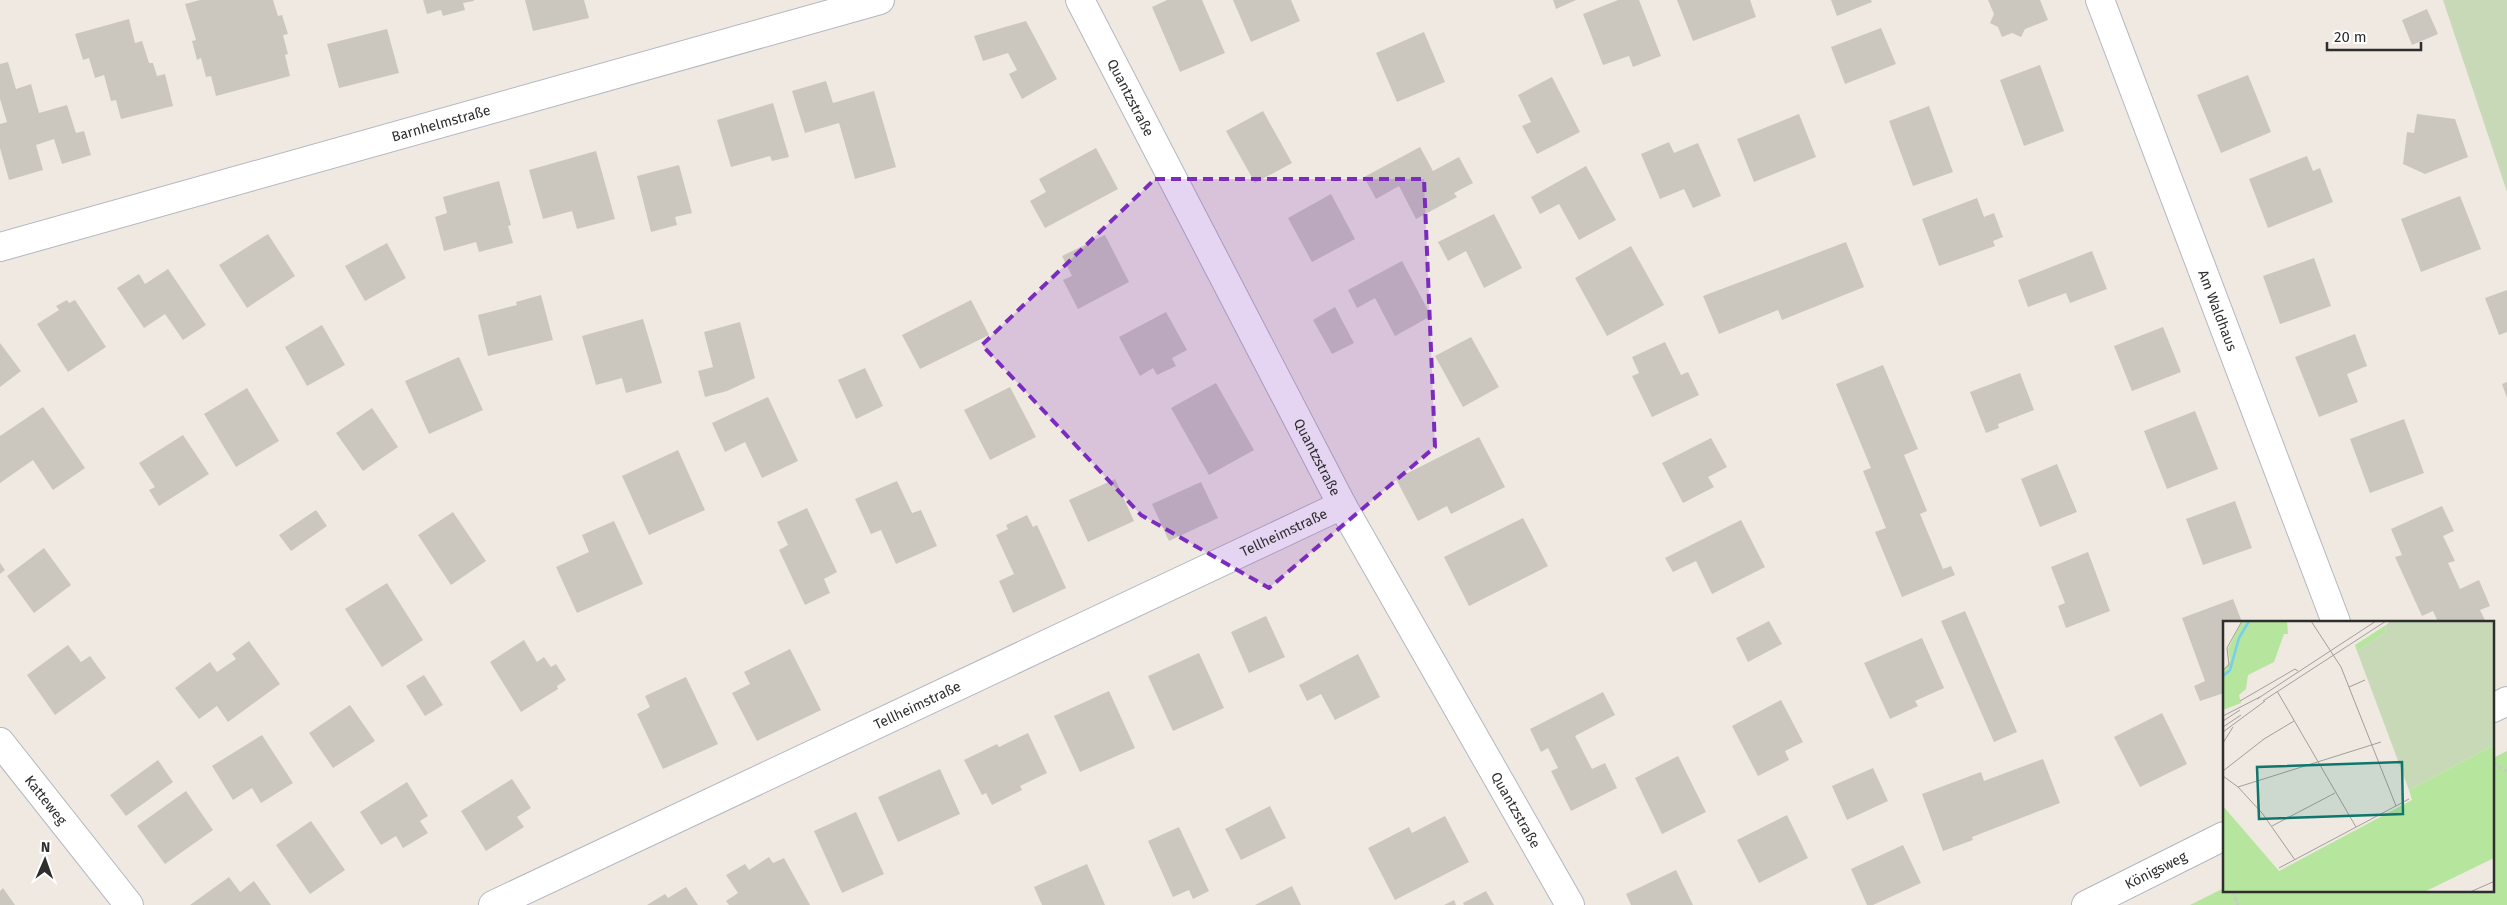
<svg xmlns="http://www.w3.org/2000/svg" width="2507" height="905" font-family="'Fira Sans',sans-serif">
	<style>
		.green { fill: #b6e59e }
		.cemetery { fill: #c8d9b8 }
		.building { fill: #cbc7bf }
		.lines { fill: none; stroke-linecap: round; stroke-linejoin: round }
		.street-casing { stroke: #b4b7c1; stroke-width: 30 }
		.path { stroke: #c9c9c9; stroke-width: 3; stroke-dasharray: 4 2.5; stroke-linecap: butt }
		.street { stroke: #fff; stroke-width: 28 }
		.marked { fill: #7b2cbf; fill-opacity: 0.2; stroke: #7b2cbf; stroke-width: 4; stroke-dasharray: 10 6; stroke-linejoin: round }
		.labels { text-anchor: middle; stroke-width: 4; stroke-linejoin: round; paint-order: stroke }
		.street-label { font-size: 14px; fill: #2e2e2e; stroke: #fff }
		.inset-river { fill: none; stroke: #75cff0; stroke-width: 2.5 }
		.inset-road { fill: none; stroke: #a29e99; stroke-width: 1 }
		.view { fill: #0f766e; fill-opacity: 0.15; stroke: #0f766e; stroke-width: 2.5 }
		.inset-edge { fill: none; stroke: #2e2e2e; stroke-width: 2.5 }
	</style>
	<rect width="100%" height="100%" fill="#efe9e1"/>
	<polygon class="green" points="2507,751 2507,905 2190,905 2224,888 2224,891 2493,891 2493,758"/>
	<polygon class="cemetery" points="2443,0 2507,0 2507,192"/>
	<g class="building">
		<polygon points="200,0 273,0 278,16 282,15 288,34 283,35 288,54 285,55 290,76 216,96 211,76 206,77 201,58 197,60 192,41 196,40 185,4"/>
		<polygon points="423,0 474,0 474,1 463,3 465,10 443,16 441,10 427,14"/>
		<polygon points="525,0 584,0 589,18 533,31"/>
		<polygon points="1167,0 1202,0 1225,53 1180,72 1152,7"/>
		<polygon points="1233,0 1291,0 1300,21 1251,42"/>
		<polygon points="1553,0 1576,0 1556,9"/>
		<polygon points="1618,0 1639,0 1661,56 1633,67 1629,56 1603,65 1583,14"/>
		<polygon points="1677,0 1750,0 1756,17 1693,41"/>
		<polygon points="1831,0 1871,0 1872,2 1837,16"/>
		<polygon points="1988,0 2040,0 2048,20 2025,29 2021,37 2012,33 2002,37 1998,27 1990,23 1994,14"/>
		<polygon points="2427,9 2438,34 2412,45 2402,20"/>
		<polygon points="129,19 135,43 142,41 149,63 153,63 157,76 165,74 173,106 121,119 116,100 111,101 104,75 95,78 89,58 83,60 75,34"/>
		<polygon points="1026,21 1057,79 1022,99 1009,74 1017,70 1008,53 983,61 974,36"/>
		<polygon points="1881,28 1896,64 1845,84 1831,47"/>
		<polygon points="387,29 399,73 339,88 327,44"/>
		<polygon points="1424,32 1445,82 1397,102 1376,53"/>
		<polygon points="8,62 16,89 31,84 39,113 67,105 76,133 84,131 91,155 62,164 54,139 36,145 43,170 9,180 0,148 0,124 7,122 0,99 0,64"/>
		<polygon points="2040,65 2064,131 2024,146 2000,80"/>
		<polygon points="2248,75 2271,132 2221,153 2197,95"/>
		<polygon points="1552,77 1580,132 1537,154 1522,126 1531,122 1518,95"/>
		<polygon points="826,81 833,103 874,91 896,167 855,179 839,123 805,133 792,91"/>
		<polygon points="773,103 789,157 772,161 770,156 731,167 717,120"/>
		<polygon points="1929,106 1953,172 1913,186 1889,121"/>
		<polygon points="1263,111 1292,163 1255,183 1226,131"/>
		<polygon points="1799,114 1816,157 1754,182 1737,139"/>
		<polygon points="2417,114 2455,119 2468,157 2425,174 2403,164 2407,132 2414,133"/>
		<polygon points="1669,142 1674,153 1698,143 1721,196 1693,208 1684,189 1660,199 1641,154"/>
		<polygon points="1420,147 1433,171 1459,157 1473,183 1454,193 1457,197 1416,219 1399,186 1376,199 1364,177"/>
		<polygon points="1096,148 1118,189 1045,228 1030,201 1046,192 1039,179"/>
		<polygon points="596,151 615,219 577,229 572,211 543,219 529,170"/>
		<polygon points="2307,156 2313,171 2320,168 2333,202 2268,228 2249,179"/>
		<polygon points="679,165 692,213 675,217 677,225 651,232 637,176"/>
		<polygon points="1586,166 1616,220 1579,240 1559,204 1540,214 1531,197"/>
		<polygon points="499,181 511,225 508,226 513,243 479,252 476,242 444,251 435,217 447,213 443,197"/>
		<polygon points="1331,194 1355,239 1312,262 1288,218"/>
		<polygon points="2460,196 2481,249 2421,272 2401,219"/>
		<polygon points="1977,198 1984,217 1994,213 2003,237 1993,241 1995,246 1939,266 1922,219"/>
		<polygon points="1494,214 1522,268 1484,288 1466,251 1448,261 1438,242"/>
		<polygon points="268,234 295,276 247,308 219,265"/>
		<polygon points="1105,235 1129,282 1078,309 1063,280 1072,276 1062,256"/>
		<polygon points="1846,242 1864,287 1782,320 1778,310 1719,334 1703,296"/>
		<polygon points="387,243 406,278 365,301 345,266"/>
		<polygon points="1631,246 1664,305 1607,336 1575,278"/>
		<polygon points="2092,251 2107,289 2070,303 2066,293 2028,307 2018,280"/>
		<polygon points="2314,258 2331,306 2280,324 2263,276"/>
		<polygon points="1402,261 1431,316 1395,336 1375,298 1357,308 1348,290"/>
		<polygon points="168,269 206,325 183,340 165,314 144,328 117,288 139,274 145,284"/>
		<polygon points="2507,290 2507,332 2499,335 2485,298"/>
		<polygon points="541,295 553,340 488,356 478,315 517,305 516,302"/>
		<polygon points="67,300 69,303 75,300 106,347 68,372 37,324 59,310 56,306"/>
		<polygon points="971,300 989,335 920,369 902,335"/>
		<polygon points="1335,307 1354,343 1332,354 1313,320"/>
		<polygon points="1166,312 1187,350 1172,358 1176,366 1157,375 1153,368 1140,376 1119,337"/>
		<polygon points="643,319 662,383 626,393 622,378 596,385 582,336"/>
		<polygon points="740,322 755,378 727,391 705,397 698,371 713,367 704,332"/>
		<polygon points="322,325 345,365 307,386 285,347"/>
		<polygon points="2163,327 2181,372 2132,391 2114,346"/>
		<polygon points="2355,334 2367,366 2347,374 2358,402 2319,417 2295,357"/>
		<polygon points="1471,337 1499,387 1463,407 1435,356"/>
		<polygon points="1665,342 1681,375 1688,372 1699,395 1652,417 1632,376 1639,373 1632,357"/>
		<polygon points="0,343 21,371 0,387"/>
		<polygon points="459,357 483,410 429,434 405,381"/>
		<polygon points="1883,365 1918,449 1904,455 1927,511 1920,514 1943,569 1951,566 1955,575 1902,597 1875,532 1886,528 1863,471 1871,468 1836,384"/>
		<polygon points="865,368 883,406 856,419 838,380"/>
		<polygon points="2020,373 2034,410 1998,424 1999,428 1986,433 1970,392"/>
		<polygon points="2507,382 2507,398 2502,384"/>
		<polygon points="1216,383 1254,450 1209,475 1171,408"/>
		<polygon points="1010,387 1036,437 990,460 964,410"/>
		<polygon points="247,388 279,441 236,467 204,414"/>
		<polygon points="768,397 798,461 762,478 745,442 725,452 712,423"/>
		<polygon points="43,407 85,468 53,490 33,460 0,483 0,436"/>
		<polygon points="372,408 398,447 363,471 336,433"/>
		<polygon points="2195,411 2218,469 2167,489 2144,431"/>
		<polygon points="2404,419 2424,473 2370,493 2350,439"/>
		<polygon points="183,435 209,474 159,506 149,490 155,487 139,463"/>
		<polygon points="1479,437 1505,487 1451,514 1447,506 1418,521 1396,479"/>
		<polygon points="1711,438 1727,467 1708,477 1714,487 1683,503 1662,463"/>
		<polygon points="678,450 705,510 649,535 622,476"/>
		<polygon points="2057,464 2077,512 2040,527 2021,479"/>
		<polygon points="1115,479 1134,521 1088,542 1069,500"/>
		<polygon points="897,481 912,513 921,510 937,546 896,564 881,530 871,534 855,499"/>
		<polygon points="1201,482 1218,518 1169,541 1152,504"/>
		<polygon points="2235,501 2252,548 2203,565 2186,519"/>
		<polygon points="2442,506 2454,531 2443,536 2455,561 2448,563 2460,589 2479,580 2490,606 2480,610 2486,622 2438,622 2433,611 2422,616 2395,557 2402,555 2391,529"/>
		<polygon points="807,508 837,572 824,579 830,593 805,605 779,550 788,545 777,522"/>
		<polygon points="316,510 327,526 291,551 279,535"/>
		<polygon points="453,512 486,561 451,585 418,535"/>
		<polygon points="1027,515 1033,527 1037,525 1066,588 1013,613 999,581 1014,574 996,535 1008,529 1006,525"/>
		<polygon points="1523,518 1548,566 1469,606 1444,557"/>
		<polygon points="1741,520 1765,567 1712,594 1696,561 1673,572 1665,558"/>
		<polygon points="614,521 643,584 577,613 556,567 589,552 582,535"/>
		<polygon points="44,548 71,585 34,613 7,576"/>
		<polygon points="2088,552 2110,611 2066,628 2058,606 2065,603 2051,567"/>
		<polygon points="0,563 5,570 0,574"/>
		<polygon points="387,583 423,640 382,667 345,609"/>
		<polygon points="2233,599 2242,622 2224,622 2224,693 2200,701 2194,686 2205,681 2182,618"/>
		<polygon points="1965,611 2017,732 1994,742 1941,621"/>
		<polygon points="1266,616 1285,657 1249,673 1231,632"/>
		<polygon points="1769,621 1782,644 1748,662 1736,638"/>
		<polygon points="1922,638 1944,688 1915,701 1918,706 1890,719 1864,663"/>
		<polygon points="524,640 537,662 544,657 551,667 556,664 566,680 557,686 558,689 521,712 490,662"/>
		<polygon points="249,641 280,684 228,722 217,706 199,719 175,688 210,662 217,672 236,659 232,654"/>
		<polygon points="68,645 81,662 90,656 106,678 55,715 27,675"/>
		<polygon points="790,649 821,710 757,741 732,693 750,684 744,672"/>
		<polygon points="1199,653 1224,708 1173,731 1148,676"/>
		<polygon points="1358,654 1380,697 1335,720 1321,694 1307,701 1299,685"/>
		<polygon points="424,675 443,705 425,716 406,686"/>
		<polygon points="686,677 718,744 663,769 637,714 650,707 645,696"/>
		<polygon points="1109,691 1135,748 1080,772 1054,716"/>
		<polygon points="1603,692 1615,715 1575,736 1592,769 1605,763 1617,788 1571,811 1551,771 1558,768 1548,748 1541,752 1530,729"/>
		<polygon points="1781,700 1803,742 1785,751 1789,760 1758,776 1732,726"/>
		<polygon points="350,705 375,741 333,768 309,733"/>
		<polygon points="2162,713 2187,764 2140,787 2114,737"/>
		<polygon points="1028,733 1047,773 1020,786 1022,790 992,805 986,793 982,795 964,760 997,744 999,747"/>
		<polygon points="262,735 293,783 261,803 252,788 233,800 212,766"/>
		<polygon points="1678,756 1706,812 1662,834 1635,778"/>
		<polygon points="2043,759 2060,803 1972,837 1973,840 1943,851 1922,794 1981,772 1984,781"/>
		<polygon points="158,760 173,782 126,816 110,795"/>
		<polygon points="1873,768 1888,801 1847,820 1832,786"/>
		<polygon points="940,769 960,814 898,842 878,797"/>
		<polygon points="512,779 531,808 517,817 524,827 486,851 461,811"/>
		<polygon points="407,782 428,816 420,821 428,833 403,848 396,836 381,845 360,812"/>
		<polygon points="186,791 213,830 165,864 137,826"/>
		<polygon points="1270,806 1286,838 1241,860 1225,829"/>
		<polygon points="856,812 884,874 842,893 814,831"/>
		<polygon points="1787,815 1808,858 1759,883 1737,840"/>
		<polygon points="1445,816 1469,862 1395,900 1368,848 1409,827 1412,833"/>
		<polygon points="311,821 345,870 310,894 276,845"/>
		<polygon points="1179,827 1209,891 1193,899 1189,890 1173,897 1148,841"/>
		<polygon points="1903,845 1921,883 1873,905 1867,905 1851,869"/>
		<polygon points="769,857 773,863 784,858 810,905 729,905 726,901 738,893 726,875 745,864 749,870"/>
		<polygon points="1087,864 1105,905 1042,905 1034,887"/>
		<polygon points="1676,870 1693,905 1631,905 1626,894"/>
		<polygon points="229,877 240,892 254,881 271,905 190,905"/>
		<polygon points="1292,886 1301,905 1255,905"/>
		<polygon points="686,887 698,905 647,905 665,894 668,898"/>
		<polygon points="3,888 15,905 0,905 0,891"/>
		<polygon points="1486,891 1494,905 1464,905 1463,903"/>
		<polygon points="1454,900 1456,905 1444,905"/>
	</g>
	<g class="lines">
		<g class="street-casing">
			<g id="street">
				<path id="s1" d="M1080 0 1342 505 1570 905"/>
				<path id="s2" d="M2100 0 2336 622"/>
				<path id="s3" d="M0 247 880 0"/>
				<polyline points="2493,708 2507,701"/>
				<path id="s4" d="M0 742 129 905"/>
				<path id="s5" d="M493 905 1342 505"/>
				<path id="s6" d="M2086 905 2224 836"/>
			</g>
		</g>
		<g class="path">
			<polyline points="2493,763 2507,771"/>
			<polyline points="2233,891 2238,905"/>
		</g>
		<use href="#street" class="street"/>
	</g>
	<path class="marked" d="M1155 179H1424L1435 447 1269 588 1141 515 982 345Z"/>
	<g class="labels">
		<g class="street-label">
			<text dy="5" stroke="none"><textPath href="#s1" startOffset="110">Quantzstraße</textPath></text>
			<text dy="5" stroke="none"><textPath href="#s3" startOffset="458">Barnhelmstraße</textPath></text>
			<text dy="5" stroke="none"><textPath href="#s2" startOffset="332">Am Waldhaus</textPath></text>
			<text dy="5" stroke="none"><textPath href="#s1" startOffset="515">Quantzstraße</textPath></text>
			<text dy="5" stroke="none"><textPath href="#s5" startOffset="874">Tellheimstraße</textPath></text>
			<text dy="5" stroke="none"><textPath href="#s5" startOffset="469">Tellheimstraße</textPath></text>
			<text dy="5" stroke="none"><textPath href="#s4" startOffset="74">Katteweg</textPath></text>
			<text dy="5" stroke="none"><textPath href="#s1" startOffset="920">Quantzstraße</textPath></text>
			<text dy="5" stroke="none"><textPath href="#s6" startOffset="78">Königsweg</textPath></text>
		</g>
	</g>
	<g transform="translate(2223 621)">
		<rect width="271" height="271" fill="#efe9e1"/>
		<path d="M19 0H64L65 13H61L51 41 25 54 23 68 16 74 18 82 0 89V50L7 40 5 28ZM163 4 162 12 134 30 132 24ZM271 124V237L201 271H0V185L56 250 189 179 186 169Z" fill="#b6e59e"/>
		<path d="M168 0H271V124L186 169 134 30 162 12 163 4Z" fill="#c8d9b8"/>
		<path class="inset-river" d="M0 55 7 49 16 17 26 0"/>
		<path class="inset-road" d="M88 0 118 46 173 185M0 49 6 44 4 27 19 0M126 66 142 59M54 70 133 206M34 78 153 0M17 80 72 48 75 50M40 80 163 0M0 95 37 76M0 100 17 89M0 106 18 94M0 111 42 80M0 122 10 106M0 150 41 118 71 100M0 155 15 166 39 192 72 239M15 166 158 121M49 205 112 172M56 247 186 178M247 271 272 260"/>
		<path class="view" d="M179 141 180 193 36 198 34 146Z"/>
		<rect width="271" height="271" class="inset-edge"/>
	</g>
	<g transform="translate(45 860) rotate(2)" stroke="#ffffff" stroke-width="4" paint-order="stroke">
	<path d="M0-4L9 19L0 12L-9 19Z" fill="#2e2e2e"/>
	<text y="-8" font-size="14" font-weight="bold" text-anchor="middle" fill="#2e2e2e">N</text>
	</g>
	<path d="M2327 42v8h94v-8" fill="none" stroke="#2e2e2e" stroke-width="2.5"/>
	<text x="2334" y="42" font-size="15" fill="#2e2e2e" stroke="#ffffff" stroke-width="4" paint-order="stroke">20 m</text>
</svg>
